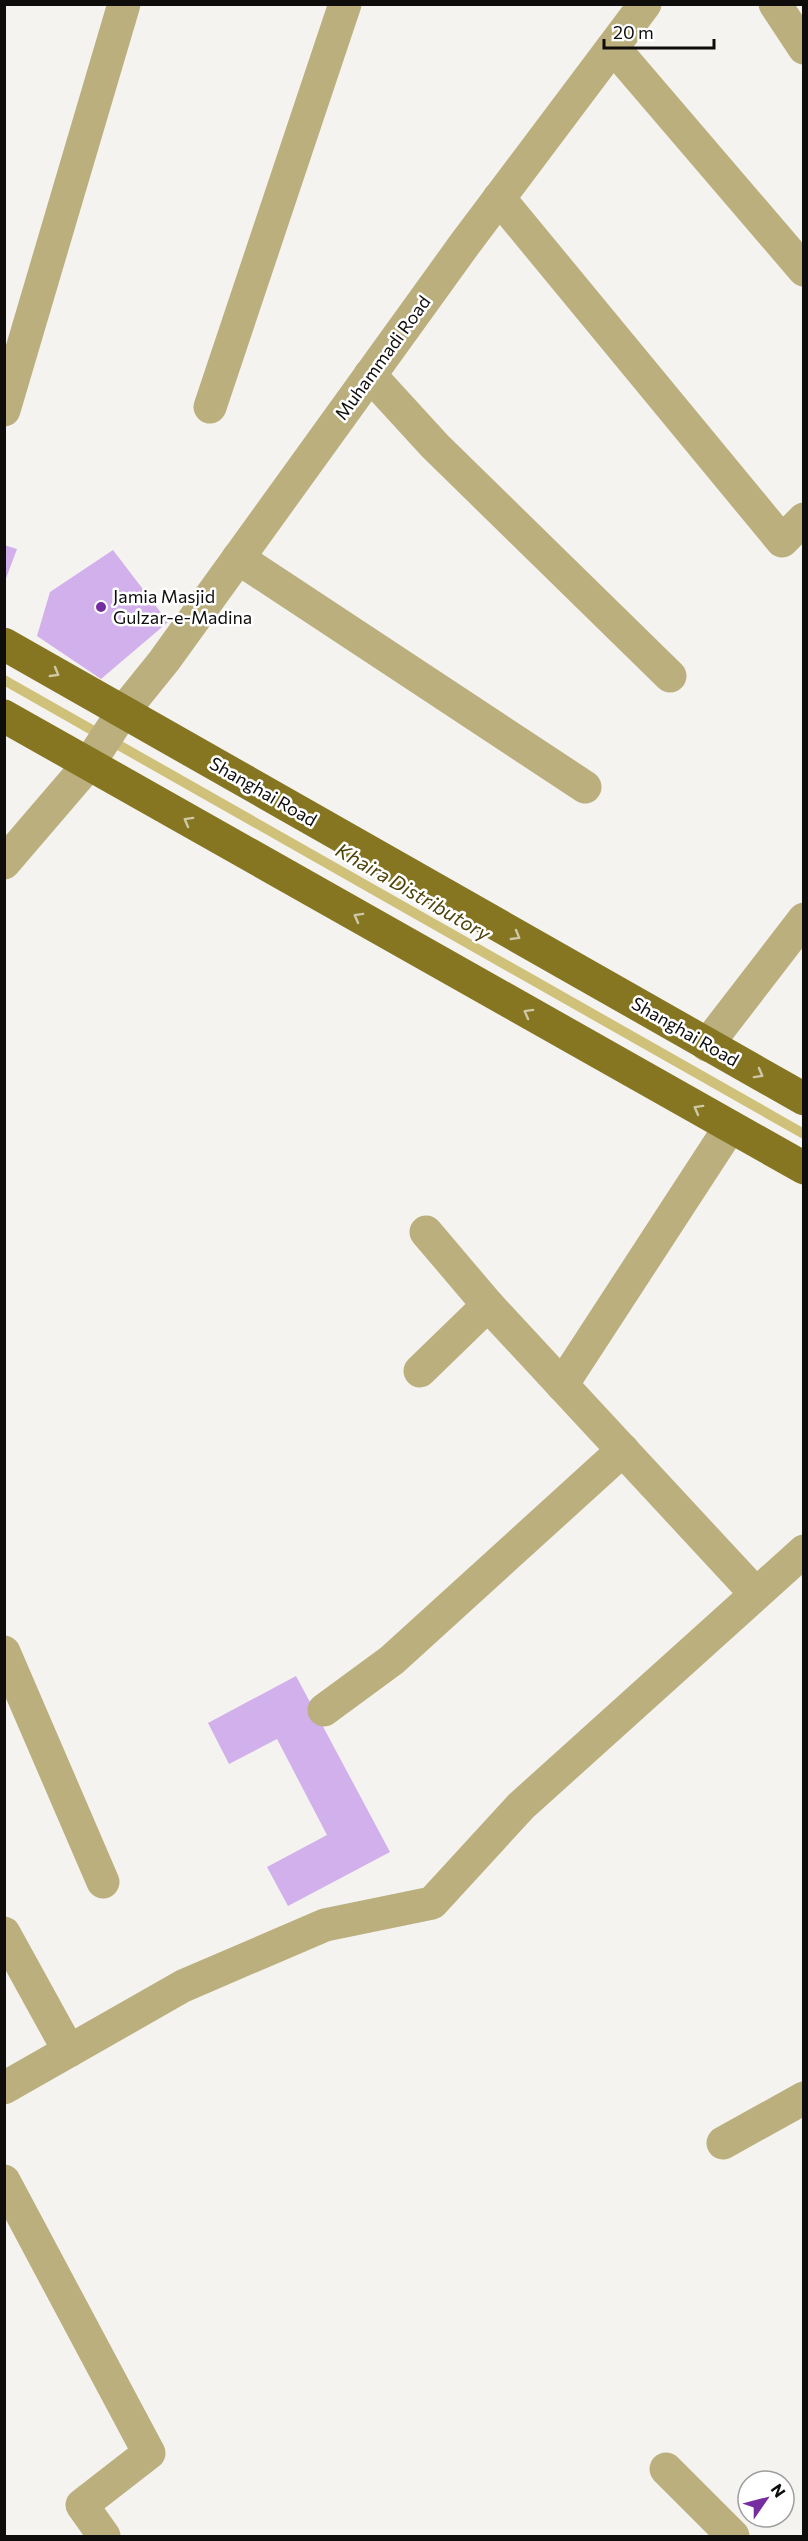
<svg xmlns="http://www.w3.org/2000/svg" width="808" height="2541" font-family="Commissioner,sans-serif">
	<style>
		.lines { fill: none; stroke-linecap: round; stroke-linejoin: round }
		.stream { stroke: #cfc07a; stroke-width: 10 }
		.building { fill: #d1b0ec }
		.street { stroke: #baaf7d; stroke-width: 33 }
		.primary { stroke: #867621; stroke-width: 33 }
		.oneway { stroke: #cfc8a6 }
		.poi-dot { fill: #752da0; stroke: #fff; stroke-width: 2 }
		.labels { text-anchor: middle; stroke-width: 5; stroke-linejoin: round; paint-order: stroke }
		.street-label { font-size: 18px; fill: #0e0d0c; stroke: #fff }
		.poi-label { font-size: 18px; fill: #0e0d0c; stroke: #fff; text-anchor: start }
		.water-label { font-size: 20px; font-style: italic; fill: #4e430b; stroke: #fff }
	</style>
	<rect width="100%" height="100%" fill="#f4f3ef"/>
	<g class="lines">
		<polyline class="stream" points="4,680 804,1134"/>
	</g>
	<g class="building">
		<polygon points="4,545 17,549 5,581 4,581"/>
		<polygon points="113,550 168,622 101,679 37,636 50,592"/>
		<polygon points="296,1676 390,1852 288,1906 267,1867 327,1835 277,1739 229,1764 208,1723"/>
	</g>
	<g class="lines">
		<g class="street">
			<polyline points="775,4 804,48"/>
			<polyline points="613,47 804,270"/>
			<polyline points="499,198 782,541 804,519"/>
			<polyline points="370,375 435,446 670,676"/>
			<polyline points="210,407 345,4"/>
			<polyline points="4,410 124,4"/>
			<polyline points="238,558 585,787"/>
			<polyline points="4,863 88,765 122,713 164,661 464,245 645,4"/>
			<polyline points="707,1045 804,919"/>
			<polyline points="426,1232 488,1305"/>
			<polyline points="420,1371 488,1305 756,1594"/>
			<polyline points="562,1385 730,1127"/>
			<polyline points="4,1652 103,1882"/>
			<polyline points="324,1710 392,1660 623,1450"/>
			<polyline points="4,1933 69,2051"/>
			<polyline points="4,2088 183,1986 325,1925 432,1903 521,1806 804,1551"/>
			<polyline points="723,2143 804,2098"/>
			<polyline points="4,2181 149,2453 82,2505 104,2536"/>
			<polyline points="666,2469 733,2536"/>
		</g>
		<g class="primary">
			<polyline points="4,644 804,1099"/>
			<polyline points="4,716 804,1168"/>
		</g>
	</g>
	<defs><path id="oneway-chevron" d="M-2-3.5L2.5 0L-2 3.5" fill="none" stroke-width="1.6" stroke-linecap="round" stroke-linejoin="round" transform="scale(1.5)"/></defs>
	<g class="oneway">
		<use href="#oneway-chevron" transform="translate(55 673) rotate(30)"/>
		<use href="#oneway-chevron" transform="translate(188 821) rotate(-151)"/>
		<use href="#oneway-chevron" transform="translate(358 917) rotate(-151)"/>
		<use href="#oneway-chevron" transform="translate(516 936) rotate(30)"/>
		<use href="#oneway-chevron" transform="translate(528 1013) rotate(-151)"/>
		<use href="#oneway-chevron" transform="translate(759 1074) rotate(29)"/>
		<use href="#oneway-chevron" transform="translate(698 1109) rotate(-151)"/>
	</g>
	<circle class="poi-dot" cx="101" cy="607" r="6"/>
	<g class="labels">
		<g class="street-label">
			<text transform="translate(383 358) rotate(-54)" y="6">Muhammadi Road</text>
			<text transform="translate(263 792) rotate(30)" y="6">Shanghai Road</text>
			<text transform="translate(685 1032) rotate(30)" y="6">Shanghai Road</text>
		</g>
		<g class="poi-label">
			<text x="113" y="603">Jamia Masjid<tspan x="113" dy="21">Gulzar-e-Madina</tspan></text>
		</g>
		<g class="water-label">
			<text transform="translate(413 892) rotate(30)" y="7">Khaira Distributory</text>
		</g>
	</g>
	<rect width="808" height="2541" fill="none" stroke="#0e0d0c" stroke-width="12"/>
	<g transform="translate(766 2499) rotate(55)"><circle r="28" fill="#ffffff" stroke="#9f9e9e" stroke-width="1.5"/>
	<path d="M0-4.5L10 22L0 15L-10 22Z" fill="#752da0"/>
	<text y="-9" font-size="16" font-weight="bold" text-anchor="middle" fill="#0e0d0c">N</text>
	</g>
	<path d="M604 39v9h110v-9" fill="none" stroke="#0e0d0c" stroke-width="3"/>
	<text x="613" y="39" font-size="18" fill="#0e0d0c" stroke="#ffffff" stroke-width="4.5" paint-order="stroke">20 m</text>
</svg>
